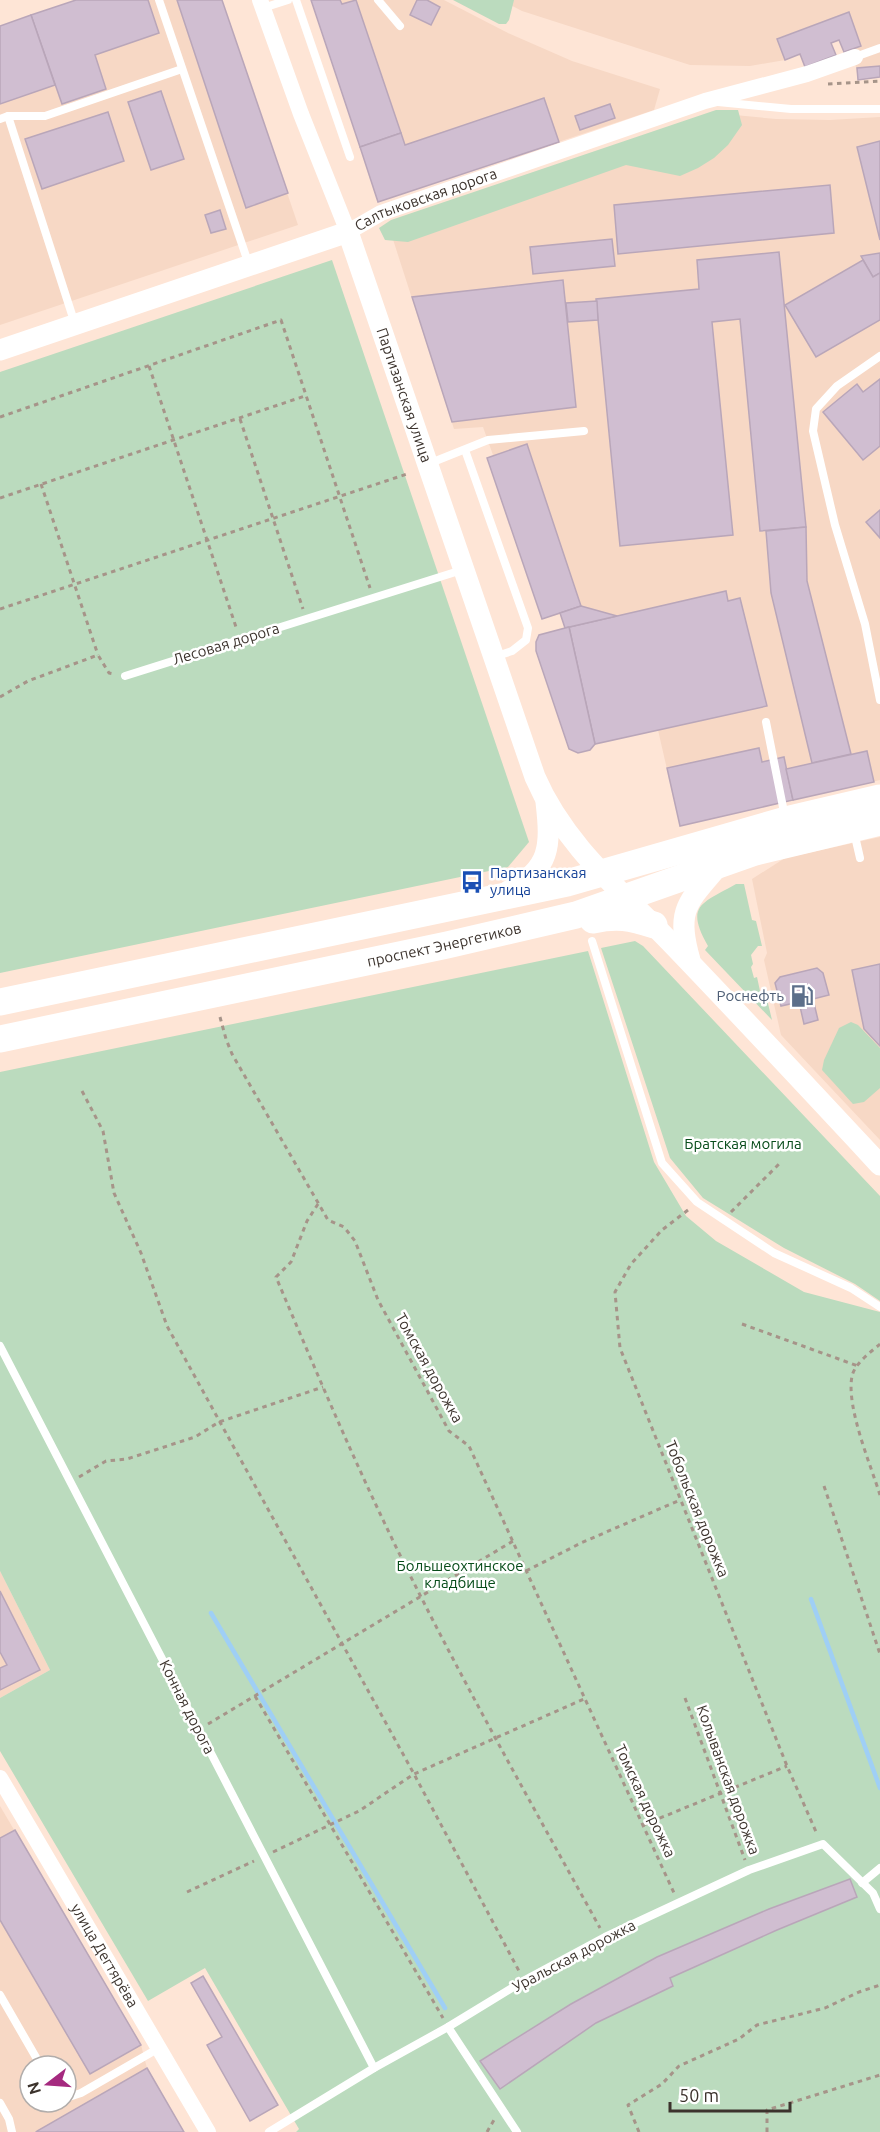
<svg xmlns="http://www.w3.org/2000/svg" width="880" height="2132" font-family="Ubuntu,sans-serif">
	<style>
		.built { fill: #f7d8c5; fill-rule: evenodd }
		.green { fill: #bbdbbe }
		.lines { fill: none; stroke-linecap: round; stroke-linejoin: round }
		.stream { stroke: #9fcff5; stroke-width: 4.5 }
		.building { fill: #d0bed1; stroke: #b9a6b9; stroke-width: 1.5 }
		.path { stroke: #a69489; stroke-width: 3; stroke-dasharray: 4.5 4.5; stroke-linecap: butt }
		.service { stroke: #fff; stroke-width: 8 }
		.minor { stroke: #fff; stroke-width: 16 }
		.tertiary { stroke: #fff; stroke-width: 21 }
		.primary { stroke: #fff; stroke-width: 27 }
		.labels { text-anchor: middle; stroke-width: 5; stroke-linejoin: round; paint-order: stroke }
		.street-label { font-size: 15px; fill: #3c332d; stroke: #fff }
		.transit-label { font-size: 15px; fill: #164399; stroke: #fff; text-anchor: start }
		.service-label { font-size: 15px; fill: #4e5e75; stroke: #fff; text-anchor: end }
		.park-label { font-size: 15px; fill: #074c1a; stroke: #fff }
	</style>
	<rect width="100%" height="100%" fill="#fee5d6"/>
	<g class="built">
		<polygon points="76,0 222,0 298,225 0,325 0,26"/>
		<polygon points="311,0 444,0 508,33 572,61 660,89 654,110 378,202"/>
		<polygon points="501,0 880,0 880,77 858,80 853,49 861,45 849,12 778,38 785,60 750,66 690,65 522,11"/>
		<polygon points="724,114 776,119 830,120 880,117 880,780 680,826 658,730 595,744 590,750 578,753 569,749 536,651 536,642 539,635 565,628 560,614 542,619 487,458 493,455 483,427 454,429 389,227"/>
		<polygon points="880,837 880,1140 781,1035 764,960 767,953 752,879 785,858"/>
		<polygon points="0,1571 50,1670 0,1698"/>
		<path d="M0 1806 141 2045 147 2068 184 2132H0ZM30 2066H66V2102H30Z"/>
	</g>
	<g class="green">
		<polygon points="453,0 514,0 509,20 506,24 499,24"/>
		<polygon points="716,110 738,110 742,125 728,145 714,158 698,168 680,176 626,165 408,242 385,240 379,228 391,220"/>
		<polygon points="332,260 529,842 508,867 0,973 0,372"/>
		<path d="M736 884H744L752 920 756 921 762 946H758L751 955 753 964 751 967 754 978 757 977 760 991H765L772 1020 705 950 708 946C685 905 701 904 736 884Z"/>
		<polygon points="635,941 643,946 880,1196 880,1301 855,1284 784,1248 703,1198 670,1158 601,948"/>
		<polygon points="588,951 654,1162 686,1216 716,1241 804,1292 880,1312 880,2132 296,2132 299,2129 205,1968 148,2001 0,1751 0,1698 50,1670 0,1571 0,1072"/>
		<polygon points="851,1022 858,1025 880,1048 880,1088 864,1102 853,1104 822,1070 824,1060 839,1028"/>
	</g>
	<g class="lines">
		<g class="stream">
			<polyline points="811,1599 880,1788"/>
			<polyline points="211,1613 445,2008"/>
		</g>
	</g>
	<g class="building">
		<polygon points="76,0 148,0 159,33 95,55 106,89 62,104 31,15"/>
		<polygon points="177,0 222,0 288,193 246,208"/>
		<polygon points="311,0 340,0 342,4 356,0 401,133 360,147"/>
		<polygon points="417,0 427,0 440,7 431,25 410,15"/>
		<polygon points="849,12 861,46 844,52 839,40 831,43 836,55 805,67 800,54 785,60 777,39"/>
		<polygon points="31,15 55,85 0,104 0,26"/>
		<polygon points="880,66 880,77 858,80 857,68"/>
		<polygon points="161,91 184,159 151,170 128,102"/>
		<polygon points="544,98 559,142 378,202 360,147 401,133 405,145"/>
		<polygon points="610,104 615,118 580,130 575,116"/>
		<polygon points="108,112 124,161 42,189 25,139"/>
		<polygon points="880,141 880,240 857,147"/>
		<polygon points="830,185 834,233 618,254 614,205"/>
		<polygon points="220,210 226,229 211,233 205,215"/>
		<polygon points="612,239 615,266 533,274 530,247"/>
		<polygon points="779,252 806,527 760,531 740,319 712,322 733,535 620,546 596,299 699,289 697,260"/>
		<polygon points="880,253 880,273 873,277 861,256"/>
		<polygon points="863,260 873,277 880,273 880,320 816,357 785,305"/>
		<polygon points="563,280 576,407 452,422 412,297"/>
		<polygon points="597,301 598,320 568,322 566,303"/>
		<polygon points="880,379 880,446 863,460 823,412 857,384 863,392"/>
		<polygon points="527,444 581,606 542,619 487,458"/>
		<polygon points="880,510 880,538 866,522"/>
		<polygon points="806,527 807,581 851,754 812,763 771,593 766,531"/>
		<polygon points="726,591 728,601 740,598 767,706 595,744 569,627"/>
		<polygon points="581,606 617,616 565,628 560,613"/>
		<polygon points="569,627 595,744 590,750 578,753 569,749 536,651 536,642 539,635"/>
		<polygon points="759,748 762,762 784,757 793,800 680,826 667,768"/>
		<polygon points="867,751 874,782 793,800 786,769"/>
		<polygon points="880,964 880,1046 864,1029 852,970"/>
		<polygon points="817,968 823,973 829,995 813,999 818,1020 804,1024 799,1002 781,1006 775,983 780,977"/>
		<polygon points="0,1591 40,1670 0,1690 0,1668 7,1665 0,1652"/>
		<polygon points="15,1830 141,2045 90,2074 0,1920 0,1838"/>
		<polygon points="850,1879 857,1897 777,1930 670,1978 673,1986 596,2023 500,2089 480,2061 571,2004 657,1957 769,1909"/>
		<polygon points="203,1976 278,2105 250,2121 207,2045 222,2037 191,1983"/>
		<polygon points="147,2068 184,2132 36,2132 37,2131"/>
	</g>
	<g class="lines">
		<g class="path">
			<polyline points="828,84 880,81"/>
			<polyline points="149,366 237,630"/>
			<polyline points="0,417 281,320 370,588"/>
			<polyline points="240,419 303,609"/>
			<polyline points="41,484 98,655"/>
			<polyline points="0,498 305,396"/>
			<polyline points="0,609 407,474"/>
			<polyline points="0,697 28,681 98,655 109,673 114,674"/>
			<polyline points="220,1017 226,1039 232,1054 328,1220 344,1227 355,1241 378,1300 449,1431 469,1446 674,1893"/>
			<polyline points="82,1091 103,1131 114,1193 141,1253 167,1326 414,1774 519,1971"/>
			<path d="M318 1204 307 1221 291 1262 276 1277C315 1369 354 1461 398 1551 461 1679 531 1803 600 1928"/>
			<polyline points="688,1210 662,1230 631,1264 615,1292 620,1348 787,1766 817,1834"/>
			<polyline points="731,1212 779,1164"/>
			<polyline points="742,1324 858,1366"/>
			<path d="M880 1344C871 1352 855 1363 852 1376 846 1407 870 1463 880 1495"/>
			<polyline points="79,1477 106,1461 127,1459 195,1437 219,1422 323,1387"/>
			<polyline points="824,1486 880,1654"/>
			<polyline points="526,1571 581,1543 680,1500"/>
			<polyline points="255,1696 443,2018"/>
			<polyline points="685,1698 745,1860"/>
			<polyline points="208,1724 513,1541"/>
			<polyline points="643,1825 787,1766"/>
			<polyline points="273,1852 359,1811 414,1774 584,1699"/>
			<polyline points="187,1892 254,1861"/>
			<polyline points="487,2132 494,2120"/>
			<polyline points="639,2132 628,2105 662,2084 679,2066 739,2039 757,2025 825,2008 859,1992 880,1985"/>
			<polyline points="767,2132 767,2110 880,2075"/>
		</g>
		<g class="service">
			<polyline points="159,0 249,265"/>
			<polyline points="296,0 350,157"/>
			<polyline points="378,0 400,26"/>
			<polyline points="263,8 288,0"/>
			<polyline points="855,57 880,48"/>
			<polyline points="718,102 791,109 880,109"/>
			<polyline points="8,116 75,324"/>
			<polyline points="0,119 8,116 45,116 182,69"/>
			<polyline points="880,356 837,386 816,409 813,431 835,525 865,624 880,700"/>
			<polyline points="465,450 528,628 526,640 512,651 494,657"/>
			<polyline points="428,464 488,440 584,431"/>
			<polyline points="125,676 462,570"/>
			<polyline points="766,722 785,817"/>
			<polyline points="854,832 860,858"/>
			<polyline points="592,941 662,1163 697,1202 774,1253 851,1288 880,1307"/>
			<polyline points="0,1346 374,2068"/>
			<polyline points="862,1883 880,1868"/>
			<polyline points="0,1995 41,2066"/>
			<polyline points="448,2027 517,2132"/>
			<polyline points="66,2098 81,2093 159,2048"/>
			<polyline points="0,2103 9,2119 12,2132"/>
			<polyline points="269,2132 374,2068 448,2027 525,1980 605,1937 749,1870 823,1844 873,1893 880,1909"/>
		</g>
		<g class="minor">
			<path id="s1" d="M260 0 301 114 348 232 381 213 705 101 807 74 855 57"/>
			<path id="s2" d="M0 1778 208 2132"/>
		</g>
		<g class="tertiary">
			<path id="s3" d="M0 350 348 232 535 777C565 847 625 894 676 948 745 1020 812 1092 880 1165"/>
			<path d="M508 891C551 869 551 846 546 802"/>
			<path d="M690 960C675 909 688 902 720 864"/>
		</g>
		<g class="primary">
			<path d="M593 920C617 915 630 917 654 925"/>
			<polyline points="0,1002 567,883 786,820 880,798"/>
			<path id="s4" d="M0 1039 447 945 576 915 755 852 880 822"/>
		</g>
	</g>
	<defs>
		<g id="bus-bare" transform="scale(1.8)"><path d="M-5-6H5V4H4V6H2V4H-2V6H-4V4H-5ZM-3.5-4V0h7V-4ZM-3.5 1.2v1.5H-2V1.2ZM2 1.2v1.5H3.5V1.2Z" fill="#1a4fb4" stroke="#fff" stroke-width="2.5" paint-order="stroke"/></g>
		<g id="fuel-bare" transform="scale(1.8)"><path d="M-5.5-6h7V0h2V4h1.3V-2.5L3-4.5l.8-.8L6-3V5H2.5V1h-1V6h-7ZM-4.2-4.7v3.2H.2V-4.7Z" fill="#5c6f8a" stroke="#fff" stroke-width="2.5" paint-order="stroke"/></g>
	</defs>
	<g fill-rule="evenodd">
		<use href="#bus-bare" x="472" y="882"/>
		<use href="#fuel-bare" x="802" y="996"/>
	</g>
	<g class="labels">
		<g class="street-label">
			<text dy="5" stroke="none"><textPath href="#s1" startOffset="333">Салтыковская дорога</textPath></text>
			<text dy="5" stroke="none"><textPath href="#s3" startOffset="540">Партизанская улица</textPath></text>
			<text transform="translate(226 644) rotate(-17)" y="5">Лесовая дорога</text>
			<text dy="5" stroke="none"><textPath href="#s4" startOffset="454">проспект Энергетиков</textPath></text>
			<text transform="translate(429 1368) rotate(61)" y="5">Томская дорожка</text>
			<text transform="translate(697 1509) rotate(68)" y="5">Тобольская дорожка</text>
			<text transform="translate(187 1707) rotate(63)" y="5">Конная дорога</text>
			<text transform="translate(728 1780) rotate(70)" y="5">Колыванская дорожка</text>
			<text transform="translate(645 1801) rotate(65)" y="5">Томская дорожка</text>
			<text dy="5" stroke="none"><textPath href="#s2" startOffset="206">улица Дегтярёва</textPath></text>
			<text transform="translate(574 1956) rotate(-28)" y="5">Уральская дорожка</text>
		</g>
		<g class="transit-label">
			<text x="490" y="878">Партизанская<tspan x="490" dy="17">улица</tspan></text>
		</g>
		<g class="service-label">
			<text x="784" y="1001">Роснефть</text>
		</g>
		<g class="park-label">
			<text x="743" y="1149">Братская могила</text>
			<text x="460" y="1571">Большеохтинское<tspan x="460" dy="17">кладбище</tspan></text>
		</g>
	</g>
	<g transform="translate(48 2084) rotate(253)"><circle r="28" fill="#ffffff" stroke="#b1adab" stroke-width="1.5"/>
	<path d="M0-4.5L10 22L0 15L-10 22Z" fill="#a52a7f"/>
	<text y="-9" font-size="16" font-weight="bold" text-anchor="middle" fill="#3c332d">N</text>
	</g>
	<path d="M670 2102v9h120v-9" fill="none" stroke="#3c332d" stroke-width="3"/>
	<text x="679" y="2102" font-size="18" fill="#3c332d" stroke="#ffffff" stroke-width="4.5" paint-order="stroke">50 m</text>
</svg>
